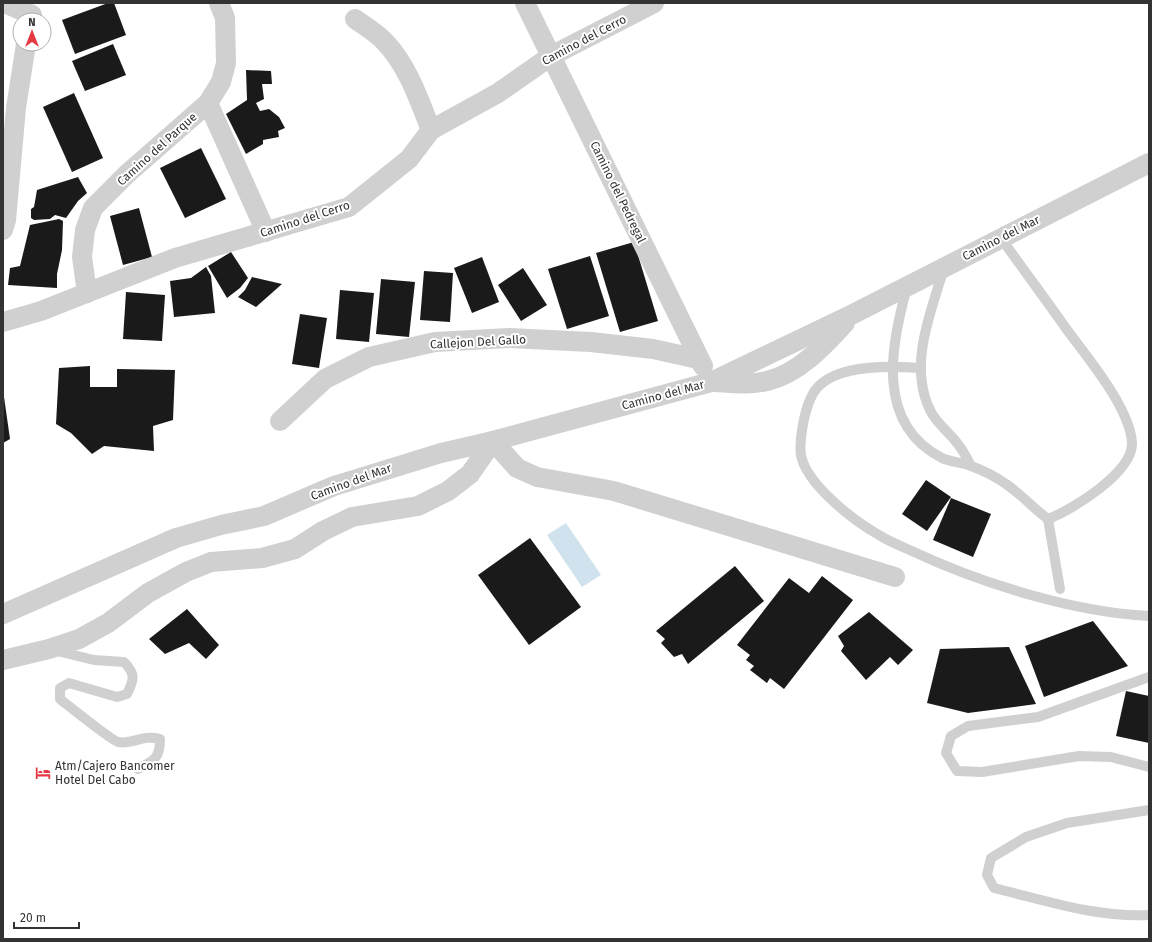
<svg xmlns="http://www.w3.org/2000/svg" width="1152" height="942" font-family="'Fira Sans',sans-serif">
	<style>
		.water { fill: #cfe2ee }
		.building { fill: #1a1a1a }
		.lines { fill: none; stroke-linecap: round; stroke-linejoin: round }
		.lane { stroke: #d0d0d0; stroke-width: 10 }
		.street { stroke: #d0d0d0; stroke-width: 20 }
		.labels { text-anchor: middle; stroke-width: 4; stroke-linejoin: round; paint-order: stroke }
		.street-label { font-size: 12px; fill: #333; stroke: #fff }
		.poi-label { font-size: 12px; fill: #333; stroke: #fff; text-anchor: start }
	</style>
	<rect width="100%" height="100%" fill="#fff"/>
	<polygon class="water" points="566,523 601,575 582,587 547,535"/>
	<g class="building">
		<polygon points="108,3 114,3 126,35 75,54 62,20"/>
		<polygon points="113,44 126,75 85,91 72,61"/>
		<polygon points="246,70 271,71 272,84 262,84 264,99 256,103 260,111 269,109 279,117 285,128 278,131 279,137 263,140 263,144 246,154 226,114 247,100"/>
		<polygon points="74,93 103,158 72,172 43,107"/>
		<polygon points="201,148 226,199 185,218 160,168"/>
		<polygon points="78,177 87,193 78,201 66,218 55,215 50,219 34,220 31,218 31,209 34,207 37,190"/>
		<polygon points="139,208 152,257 123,265 110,216"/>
		<polygon points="59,219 63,221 62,250 57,274 57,288 8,285 10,268 20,266 30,225"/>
		<polygon points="634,242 658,321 620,332 596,253"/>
		<polygon points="231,252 248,278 240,288 227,298 208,266"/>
		<polygon points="590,256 609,316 567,329 548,269"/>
		<polygon points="482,257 499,302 472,313 454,268"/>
		<polygon points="206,267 211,276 215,313 174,317 170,281 191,278"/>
		<polygon points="523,268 547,305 521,321 498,285"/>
		<polygon points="424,271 453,273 450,322 420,320"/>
		<polygon points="252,277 282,284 256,307 238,297 245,290"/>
		<polygon points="381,279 415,282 409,337 376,334"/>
		<polygon points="340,290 374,293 369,342 336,339"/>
		<polygon points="126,292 165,295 162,341 123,339"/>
		<polygon points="300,314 327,318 319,368 292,364"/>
		<polygon points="90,366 90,387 117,387 117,369 175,370 173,420 153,426 154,451 104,446 92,454 71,433 56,424 59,368"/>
		<polygon points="4,397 10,439 3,443 3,398"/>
		<polygon points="926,480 951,497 927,531 902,514"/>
		<polygon points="951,498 991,514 973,557 933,540"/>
		<polygon points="530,538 581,607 529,645 478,575"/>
		<polygon points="735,566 764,601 688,664 682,654 674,657 661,643 665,639 656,631"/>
		<polygon points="822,576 853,600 784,689 770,678 767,683 750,670 754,666 746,660 750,655 737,645 789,578 809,593"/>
		<polygon points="187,609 219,645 206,659 189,643 165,654 149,639"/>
		<polygon points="869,612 913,650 898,665 890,657 866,680 841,651 844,646 838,636"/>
		<polygon points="1093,621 1128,666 1044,697 1025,646"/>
		<polygon points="1009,647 1036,704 968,713 927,703 940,649"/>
		<polygon points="1126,691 1149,696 1149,743 1116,736"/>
	</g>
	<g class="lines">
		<g class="lane">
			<path d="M944 268C931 312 908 365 930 410 936 423 949 432 957 443 963 450 967 458 971 466"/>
			<path d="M907 287C891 346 875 424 942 458 950 462 961 462 971 466 982 470 996 477 1006 484 1021 494 1033 508 1048 519 1072 510 1134 472 1132 442 1129 406 1086 356 1065 327 1044 297 1022 268 1001 238"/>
			<path d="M920 368C892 366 844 364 821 384 811 392 807 407 804 419 802 430 799 443 801 455 806 484 854 521 879 535 890 542 903 547 914 552 983 584 1073 612 1149 616"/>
			<polyline points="1048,519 1060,589"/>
			<path d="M53 650 94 660 124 662C136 674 134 680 127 694L117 697 69 683 60 688V699C69 706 111 740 118 742 134 745 141 734 160 739 160 759 154 760 138 769"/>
			<polyline points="1149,677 1038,717 968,726 951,736 946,753 957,771 982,772 1079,756 1111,757 1149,767"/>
			<path d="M1149 810 1067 823 1026 837 991 858 987 875 994 888C1044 900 1097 918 1149 915"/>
		</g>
		<g class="street">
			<polyline points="5,3 32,15"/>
			<polyline points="525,3 703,366"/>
			<path d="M355 19C365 26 377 33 385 42 408 66 419 100 431 130"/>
			<polyline points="208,103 266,232"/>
			<polyline points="3,230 6,220 16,108 26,44"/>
			<polyline points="87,293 82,257 85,230 93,208 127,174 208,103 221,82 226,63 225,18 219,3"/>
			<polyline points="3,322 41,311 175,258 349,207 409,159 431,130 498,93 551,56 654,3"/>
			<path d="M715 382C733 383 750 385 767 381 798 374 824 346 845 323"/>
			<polyline points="280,421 325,379 369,357 435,342 509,338 591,342 653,349 698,359"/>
			<polyline points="493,441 517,468 537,477 614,491 895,577"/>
			<polyline points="3,614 176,538 221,525 264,516 334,486 441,453 493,441 711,382 853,314 1149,163"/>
			<polyline points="3,660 49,649 79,639 108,623 148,593 186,572 211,562 262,558 295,549 323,531 352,517 418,506 448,491 470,474 493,441"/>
		</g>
	</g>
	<defs>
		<g id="hotel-bare" transform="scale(1.2)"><path d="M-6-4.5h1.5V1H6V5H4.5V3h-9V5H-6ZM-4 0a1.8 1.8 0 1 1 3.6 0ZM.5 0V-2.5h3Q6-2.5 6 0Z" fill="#e63946" stroke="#fff" stroke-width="2.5" paint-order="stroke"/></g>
	</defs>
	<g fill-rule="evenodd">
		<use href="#hotel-bare" x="43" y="773"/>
	</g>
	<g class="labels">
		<g class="street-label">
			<text transform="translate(584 40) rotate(-28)" y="4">Camino del Cerro</text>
			<text transform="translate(157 149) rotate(-42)" y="4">Camino del Parque</text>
			<text transform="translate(618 192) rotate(64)" y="4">Camino del Pedregal</text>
			<text transform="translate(305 219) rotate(-18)" y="4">Camino del Cerro</text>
			<text transform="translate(1001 238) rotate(-27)" y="4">Camino del Mar</text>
			<text transform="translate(478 342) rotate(-3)" y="4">Callejon Del Gallo</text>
			<text transform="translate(663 395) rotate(-15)" y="4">Camino del Mar</text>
			<text transform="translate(351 482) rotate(-20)" y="4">Camino del Mar</text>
		</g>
		<g class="poi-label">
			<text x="55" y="770">Atm/Cajero Bancomer<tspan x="55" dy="14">Hotel Del Cabo</tspan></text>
		</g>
	</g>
	<rect width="1152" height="942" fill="none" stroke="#333333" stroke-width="8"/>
	<g transform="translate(32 32)"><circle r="19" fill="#ffffff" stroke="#adadad"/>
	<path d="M0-3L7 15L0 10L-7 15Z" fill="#e63946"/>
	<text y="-6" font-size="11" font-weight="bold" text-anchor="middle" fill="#333333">N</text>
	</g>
	<path d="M14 922v6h65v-6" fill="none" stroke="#333333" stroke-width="2"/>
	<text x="20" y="922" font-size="12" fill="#333333" stroke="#ffffff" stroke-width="3" paint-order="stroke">20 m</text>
</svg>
